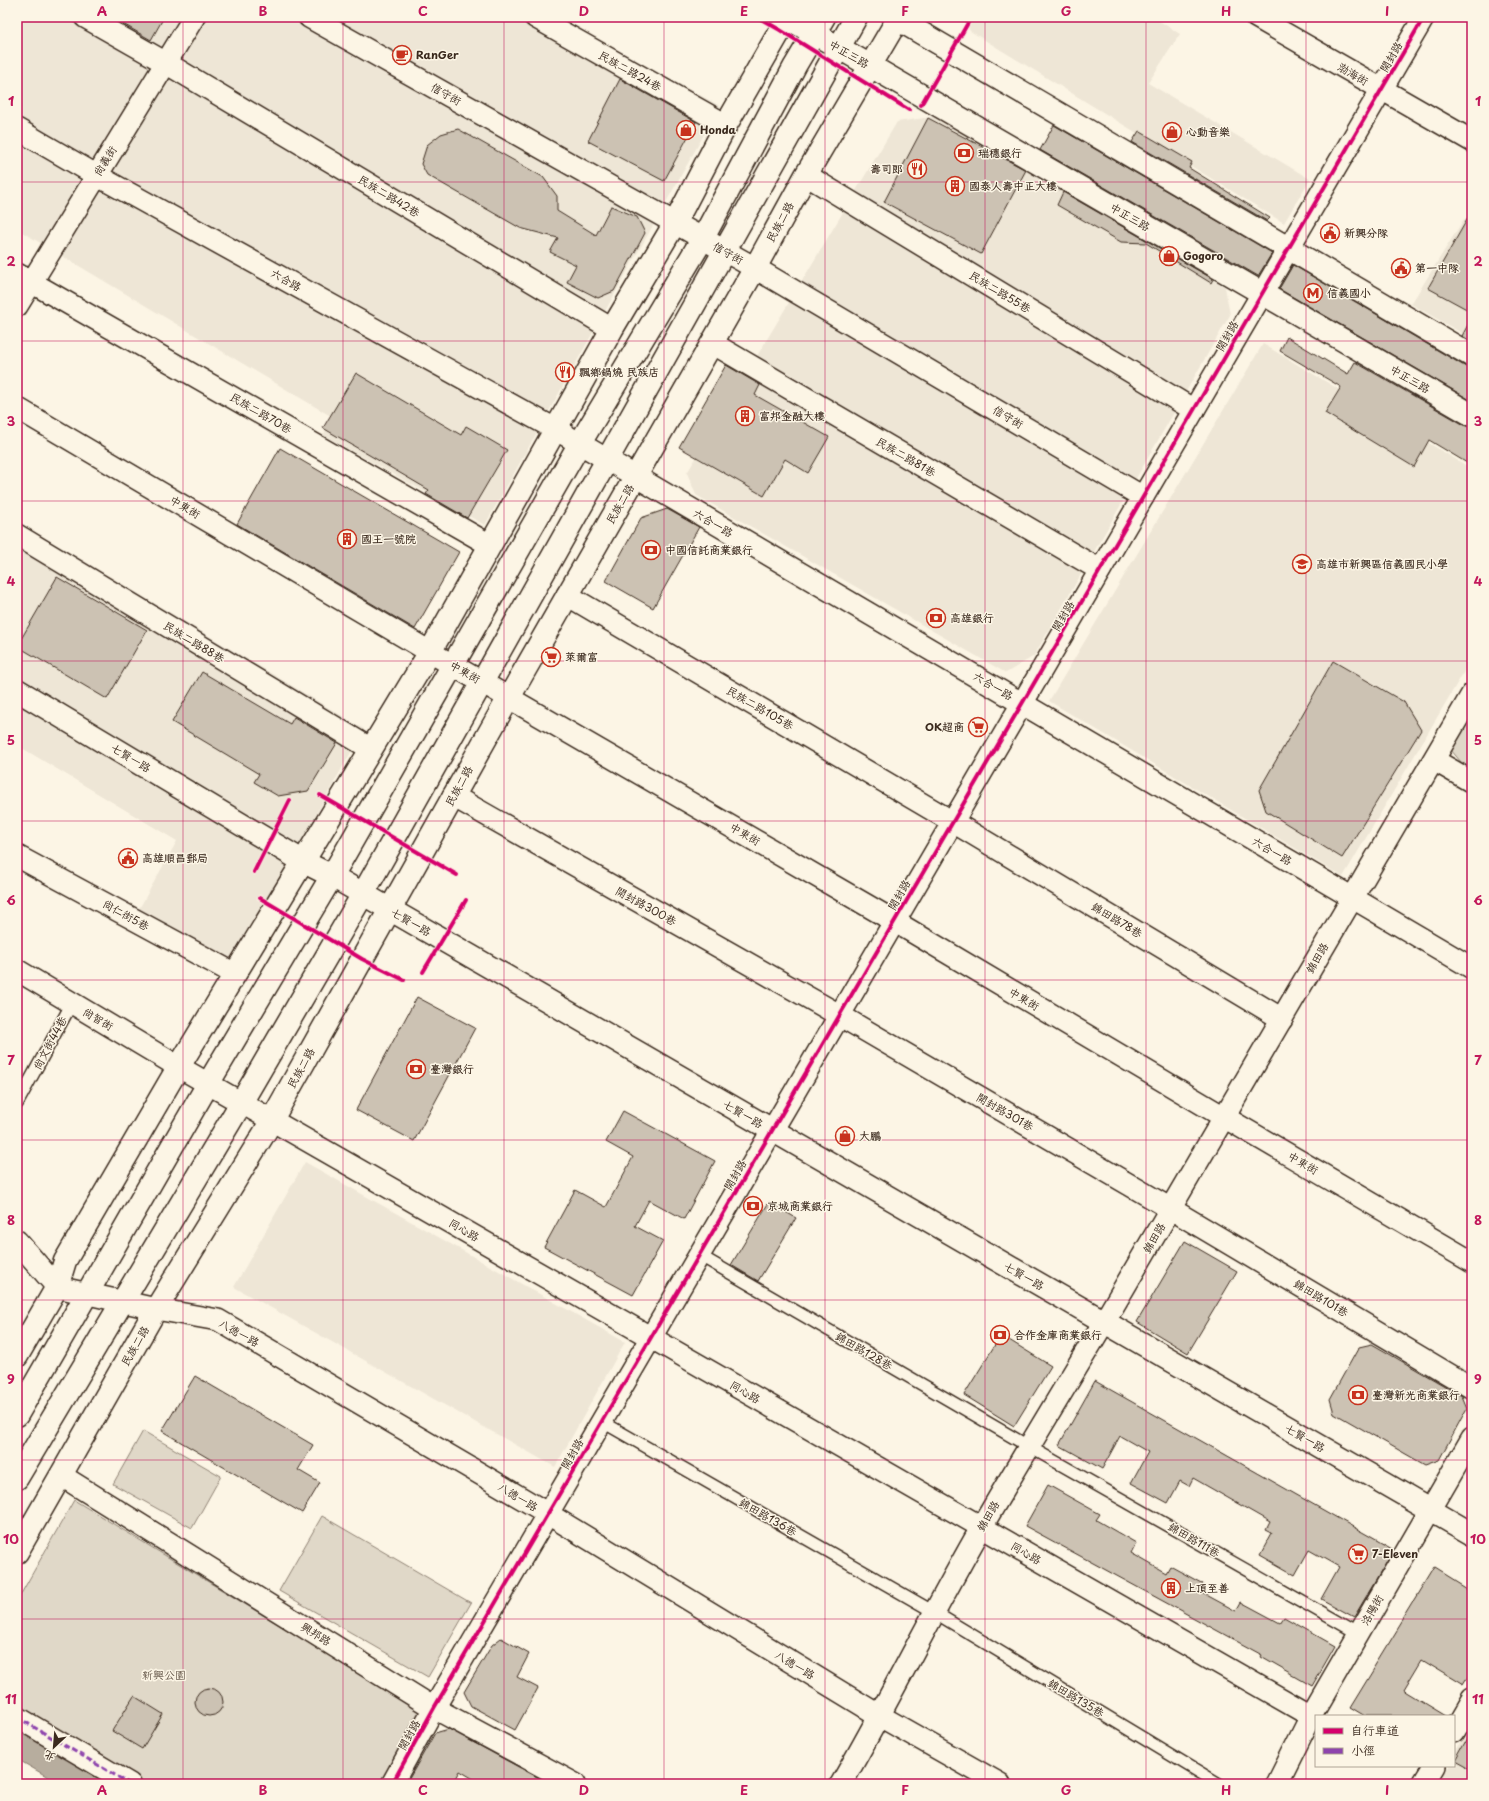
<svg xmlns="http://www.w3.org/2000/svg" width="1489" height="1801" font-family="'Playpen Sans','LXGW WenKai TC',sans-serif">
	<style>
		.built { fill: #eee6d6 }
		.green { fill: #e0d8c8; stroke: #8e8173 }
		.water { fill: #b7ad9e; stroke: #85796b }
		.building { fill: #ccc2b3; stroke: #3b2a1e }
		.lines { fill: none; stroke-linecap: round; stroke-linejoin: round }
		.lane-casing { stroke: #3b2a1e; stroke-width: 14 }
		.street-casing { stroke: #3b2a1e; stroke-width: 24 }
		.secondary-casing { stroke: #3b2a1e; stroke-width: 25 }
		.lane { stroke: #fcf5e5; stroke-width: 11 }
		.street { stroke: #fcf5e5; stroke-width: 21 }
		.secondary { stroke: #fcf5e5; stroke-width: 22 }
		.quiet { stroke: #8e44ad; stroke-width: 3; stroke-dasharray: 6 3; stroke-linecap: butt }
		.cycleway-casing { stroke: #fcf5e5; stroke-width: 6 }
		.cycleway { stroke: #d6006c; stroke-width: 4 }
		.grid { fill: none; stroke: #c2185b; stroke-width: 1; stroke-opacity: 0.55 }
		.labels { text-anchor: middle; stroke-width: 3; stroke-linejoin: round; paint-order: stroke }
		.street-label { font-size: 11px; fill: #3b2a1e; stroke: #fcf5e5 }
		.poi-label { font-size: 11px; font-weight: bold; fill: #3b2a1e; stroke: #fcf5e5; text-anchor: start }
		.park-label { font-size: 11px; fill: #645648; stroke: #fcf5e5 }
		.neatline { fill: none; stroke: #c2185b; stroke-width: 1.5 }
		.grid-label { font-size: 13px; text-anchor: middle; font-weight: bold; fill: #c2185b }
	</style>
	<rect width="100%" height="100%" fill="#fcf5e5"/>
	<filter id="ink" filterUnits="userSpaceOnUse"><feTurbulence type="fractalNoise" baseFrequency=".025" numOctaves="2"/><feDisplacementMap in="SourceGraphic" scale="8" xChannelSelector="R" yChannelSelector="G"/><feConvolveMatrix kernelMatrix="1 2 1 2 8 2 1 2 1" color-interpolation-filters="sRGB"/></filter>
	<g filter="url(#ink)">
		<g class="built">
			<polygon points="17,17 556,17 720,106 485,525 323,435 334,418 17,229"/>
			<polygon points="963,17 1153,17 1180,34 1148,83 1310,179 1284,223 970,31"/>
			<polygon points="938,116 1225,287 1230,315 1034,656 1006,673 696,495 687,473 897,122"/>
			<polygon points="1464,219 1472,224 1472,339 1411,304"/>
			<polygon points="1263,344 1472,469 1472,658 1343,877 1049,701"/>
			<polygon points="17,521 364,729 224,979 130,925 177,841 17,745"/>
			<polygon points="305,1162 625,1342 555,1467 234,1287"/>
			<polygon points="1472,1724 1472,1784 1436,1784 1447,1766 1454,1766 1454,1754"/>
		</g>
		<g class="green">
			<polygon points="1472,714 1472,769 1461,762 1451,750"/>
			<polygon points="143,1431 221,1476 192,1528 113,1484"/>
			<polygon points="74,1500 422,1712 381,1784 146,1784 17,1705 17,1601"/>
			<polygon points="322,1516 471,1603 428,1677 279,1591"/>
		</g>
		<polygon class="water" points="17,1730 110,1784 60,1784 17,1759"/>
		<g class="building">
			<polygon points="111,17 164,17 151,40"/>
			<polygon points="620,79 696,122 664,181 588,141"/>
			<polygon points="928,118 1026,170 981,254 884,202"/>
			<polygon points="1054,125 1272,253 1258,276 1040,150"/>
			<polygon points="458,129 543,177 557,196 557,211 596,235 611,206 637,217 645,233 614,291 598,298 567,282 576,265 550,252 558,238 520,228 427,175 421,164 427,145 441,134"/>
			<polygon points="1139,131 1192,162 1189,168 1270,218 1267,221 1132,142"/>
			<polygon points="1063,192 1213,279 1211,283 1146,243 1121,242 1057,205"/>
			<polygon points="1472,211 1472,312 1428,288"/>
			<polygon points="1293,265 1466,367 1472,368 1472,401 1279,289"/>
			<polygon points="1472,317 1472,342 1462,336"/>
			<polygon points="1287,337 1348,374 1355,362 1466,426 1472,427 1472,466 1429,440 1414,467 1325,413 1341,387 1280,351"/>
			<polygon points="726,365 760,385 755,395 829,437 808,473 785,459 764,496 679,447"/>
			<polygon points="356,373 461,435 466,426 507,450 467,518 426,494 429,490 323,428"/>
			<polygon points="280,448 459,552 415,629 237,524"/>
			<polygon points="667,509 699,527 653,608 606,581 641,518"/>
			<polygon points="57,577 147,630 107,699 17,646"/>
			<polygon points="1333,661 1404,702 1421,730 1342,858 1266,811 1259,790"/>
			<polygon points="202,672 290,724 294,717 337,743 308,791 278,796 254,782 259,774 172,722"/>
			<polygon points="417,997 475,1028 414,1141 356,1110"/>
			<polygon points="623,1111 715,1161 684,1219 649,1200 635,1226 663,1241 633,1295 544,1247 575,1190 606,1207 633,1157 606,1142"/>
			<polygon points="769,1202 796,1218 758,1281 731,1265"/>
			<polygon points="1185,1241 1237,1271 1188,1353 1137,1322"/>
			<polygon points="1001,1335 1051,1366 1014,1426 964,1395"/>
			<polygon points="1372,1344 1462,1396 1467,1408 1439,1460 1425,1465 1334,1413 1330,1399 1359,1347"/>
			<polygon points="195,1376 313,1445 298,1470 320,1483 302,1513 162,1431"/>
			<polygon points="1095,1381 1394,1550 1354,1617 1321,1599 1339,1567 1309,1550 1295,1575 1260,1555 1272,1533 1266,1530 1270,1522 1193,1478 1189,1486 1180,1481 1168,1503 1131,1483 1148,1452 1120,1436 1102,1469 1059,1445"/>
			<polygon points="1048,1485 1100,1514 1096,1520 1136,1543 1131,1553 1166,1573 1170,1566 1203,1584 1199,1591 1236,1611 1241,1602 1280,1623 1284,1617 1335,1646 1312,1686 1261,1657 1262,1655 1025,1526"/>
			<polygon points="1435,1568 1472,1591 1472,1673 1464,1686 1421,1660 1403,1690 1446,1716 1365,1716 1350,1707"/>
			<polygon points="501,1638 529,1654 517,1677 538,1688 515,1730 471,1706 464,1692 492,1645"/>
			<circle cx="209" cy="1702" r="14"/>
			<polygon points="134,1696 163,1714 142,1749 112,1731"/>
			<polygon points="449,1729 550,1784 482,1784 460,1771 453,1784 406,1784 435,1733"/>
			<polygon points="1472,1730 1472,1772 1454,1762"/>
		</g>
		<g class="lines">
			<g class="lane-casing">
				<g id="lane">
					<polyline points="17,1104 72,1003"/>
					<polyline points="699,1255 1028,1446 1359,1634"/>
					<polyline points="601,1421 934,1612 1219,1784"/>
				</g>
			</g>
			<g class="street-casing">
				<g id="street">
					<polyline points="85,17 166,63 612,329"/>
					<polyline points="309,17 755,268 1143,497"/>
					<polyline points="535,17 726,125"/>
					<polyline points="1256,17 1472,141"/>
					<polyline points="17,129 96,175 555,429 1472,968"/>
					<polyline points="806,175 1194,410"/>
					<polyline points="17,274 490,545"/>
					<polyline points="17,306 194,17"/>
					<polyline points="712,343 1100,570"/>
					<polyline points="17,408 430,652 894,921 1224,1117 1472,1262"/>
					<polyline points="17,535 371,749"/>
					<polyline points="567,595 953,822 1282,1019"/>
					<polyline points="1434,760 1472,782"/>
					<polyline points="453,796 839,1015 1171,1209 1472,1388"/>
					<polyline points="17,856 235,974"/>
					<polyline points="17,970 179,1067 1311,1716"/>
					<polyline points="17,1241 57,1287 156,1309 218,1320 535,1506 880,1716 1000,1784"/>
					<polyline points="62,1476 434,1708 575,1784"/>
					<polyline points="17,1717 130,1784"/>
					<polyline points="1454,1731 1472,1700"/>
					<polyline points="392,1784 434,1708 1424,17"/>
					<path d="M841 1784C891 1698 934 1609 984 1523 1023 1456 1064 1389 1104 1322 1228 1114 1349 904 1472 694"/>
					<polyline points="1277,1784 1311,1716 1472,1438"/>
					<polyline points="1422,1784 1433,1766"/>
				</g>
			</g>
			<g class="secondary-casing">
				<g id="secondary">
					<polyline points="786,17 1472,415"/>
					<polyline points="894,17 1472,356"/>
					<polyline points="17,690 304,862 332,876 1472,1534"/>
					<polyline points="17,1356 57,1287 65,1261 172,1078 430,652 612,329 675,223 726,125 788,17"/>
					<polyline points="17,1415 208,1084 332,876 580,443 703,238 795,66 824,17"/>
					<polyline points="17,1478 234,1115 363,894 856,17"/>
					<polyline points="17,1552 156,1309 265,1132 503,708 755,268 806,175 899,17"/>
				</g>
			</g>
			<use href="#lane" class="lane"/>
			<use href="#street" class="street"/>
			<use href="#secondary" class="secondary"/>
			<polyline class="quiet" points="17,1717 130,1784"/>
			<g class="cycleway-casing">
				<g id="cycleway">
					<polyline points="761,19 780,30 909,110"/>
					<polyline points="921,105 969,21"/>
					<polyline points="320,795 457,875"/>
					<polyline points="254,872 290,800"/>
					<polyline points="260,898 362,959 404,980"/>
					<polyline points="423,972 466,900"/>
					<polyline points="392,1784 434,1708 1424,17"/>
				</g>
			</g>
			<use href="#cycleway" class="cycleway"/>
		</g>
	</g>
	<path class="grid" d="M183 17V1784M343 17V1784M504 17V1784M664 17V1784M825 17V1784M985 17V1784M1146 17V1784M1306 17V1784M17 182H1472M17 341H1472M17 501H1472M17 661H1472M17 821H1472M17 980H1472M17 1140H1472M17 1300H1472M17 1460H1472M17 1619H1472"/>
	<defs>
		<g id="cafe-ring" transform="scale(1)"><circle r="9.5" fill="#fcf5e5" stroke="#c8321e" stroke-width="1.5"/><path d="M-5.5-4.5H6V0H3Q3 3.5 0 3.5H-2.5Q-5.5 3.5-5.5 0ZM3-3.2v2h1.7v-2ZM-6 4.5H4V6H-6Z" fill="#c8321e"/></g>
		<g id="shop-ring" transform="scale(1)"><circle r="9.5" fill="#fcf5e5" stroke="#c8321e" stroke-width="1.5"/><path d="M-5-2.5h2.3a2.7 3.5 0 0 1 5.4 0H5L5.5 6h-11ZM-1.5-2.5h3a1.5 2.3 0 0 0-3 0Z" fill="#c8321e"/></g>
		<g id="bank-ring" transform="scale(1)"><circle r="9.5" fill="#fcf5e5" stroke="#c8321e" stroke-width="1.5"/><path d="M-6-4H6V4H-6ZM0-2.3a2.3 2.3 0 1 0 0 4.6a2.3 2.3 0 1 0 0-4.6Z" fill="#c8321e"/></g>
		<g id="restaurant-ring" transform="scale(1)"><circle r="9.5" fill="#fcf5e5" stroke="#c8321e" stroke-width="1.5"/><path d="M-5-6h1v4h1v-4h1v4h1v-4h1v5L-1.5 .5V6h-2V.5L-5-1ZM5-6V6H3V1.5H1.5Q1.5-4 5-6Z" fill="#c8321e"/></g>
		<g id="building-ring" transform="scale(1)"><circle r="9.5" fill="#fcf5e5" stroke="#c8321e" stroke-width="1.5"/><path d="M-4-6H4V6H1V3H-1V6H-4ZM-2.5-4.3h1.7v1.8h-1.7ZM.8-4.3h1.7v1.8H.8ZM-2.5-1h1.7V.8h-1.7ZM.8-1h1.7V.8H.8Z" fill="#c8321e"/></g>
		<g id="civic-ring" transform="scale(1)"><circle r="9.5" fill="#fcf5e5" stroke="#c8321e" stroke-width="1.5"/><path d="M-.6-6.5H3V-4.5H.6V-3L4-1V1h2V6H-6V1h2V-1L-.6-3ZM-1.2 2.5V6h2.4V2.5Z" fill="#c8321e"/></g>
		<g id="metro-ring" transform="scale(1)"><circle r="9.5" fill="#fcf5e5" stroke="#c8321e" stroke-width="1.5"/><path d="M-5.5 5V-5H-3L0 0L3-5H5.5V5H3V-.5L0 4L-3-.5V5Z" fill="#c8321e"/></g>
		<g id="school-ring" transform="scale(1)"><circle r="9.5" fill="#fcf5e5" stroke="#c8321e" stroke-width="1.5"/><path d="M0-5L7-2L0 1L-7-2ZM-4 1L0 2.5L4 1V4Q0 6-4 4Z" fill="#c8321e"/></g>
		<g id="supermarket-ring" transform="scale(1)"><circle r="9.5" fill="#fcf5e5" stroke="#c8321e" stroke-width="1.5"/><path d="M-6-5.5h2.5l.6 2H6L4.5 2H-2.5L-4.4-4H-6ZM-1.5 3.2a1.3 1.3 0 1 0 .1 0ZM3 3.2a1.3 1.3 0 1 0 .1 0Z" fill="#c8321e"/></g>
	</defs>
	<g fill-rule="evenodd">
		<use href="#cafe-ring" x="402" y="55"/>
		<use href="#shop-ring" x="686" y="130"/>
		<use href="#shop-ring" x="1172" y="132"/>
		<use href="#bank-ring" x="964" y="153"/>
		<use href="#restaurant-ring" x="917" y="169"/>
		<use href="#building-ring" x="955" y="186"/>
		<use href="#civic-ring" x="1330" y="233"/>
		<use href="#shop-ring" x="1169" y="256"/>
		<use href="#civic-ring" x="1401" y="268"/>
		<use href="#metro-ring" x="1313" y="293"/>
		<use href="#restaurant-ring" x="565" y="372"/>
		<use href="#building-ring" x="745" y="416"/>
		<use href="#building-ring" x="347" y="539"/>
		<use href="#bank-ring" x="651" y="550"/>
		<use href="#school-ring" x="1302" y="564"/>
		<use href="#bank-ring" x="936" y="618"/>
		<use href="#supermarket-ring" x="551" y="657"/>
		<use href="#supermarket-ring" x="978" y="727"/>
		<use href="#civic-ring" x="128" y="858"/>
		<use href="#bank-ring" x="416" y="1069"/>
		<use href="#shop-ring" x="845" y="1136"/>
		<use href="#bank-ring" x="753" y="1206"/>
		<use href="#bank-ring" x="1000" y="1335"/>
		<use href="#bank-ring" x="1358" y="1395"/>
		<use href="#supermarket-ring" x="1358" y="1554"/>
		<use href="#building-ring" x="1171" y="1588"/>
	</g>
	<g class="labels">
		<g class="street-label">
			<text transform="translate(849 54) rotate(30)" y="4">中正三路</text>
			<text transform="translate(1391 57) rotate(-60)" y="4">開封路</text>
			<text transform="translate(630 71) rotate(29)" y="4">民族二路24巷</text>
			<text transform="translate(1353 74) rotate(30)" y="4">渤海街</text>
			<text transform="translate(446 94) rotate(29)" y="4">信守街</text>
			<text transform="translate(105 161) rotate(-58)" y="4">尚義街</text>
			<text transform="translate(389 196) rotate(31)" y="4">民族二路42巷</text>
			<text transform="translate(1130 217) rotate(30)" y="4">中正三路</text>
			<text transform="translate(780 222) rotate(-61)" y="4">民族二路</text>
			<text transform="translate(728 253) rotate(29)" y="4">信守街</text>
			<text transform="translate(286 280) rotate(29)" y="4">六合路</text>
			<text transform="translate(1000 292) rotate(31)" y="4">民族二路55巷</text>
			<text transform="translate(1227 336) rotate(-60)" y="4">開封路</text>
			<text transform="translate(1410 379) rotate(30)" y="4">中正三路</text>
			<text transform="translate(261 413) rotate(30)" y="4">民族二路70巷</text>
			<text transform="translate(1008 417) rotate(31)" y="4">信守街</text>
			<text transform="translate(906 457) rotate(30)" y="4">民族二路81巷</text>
			<text transform="translate(620 504) rotate(-60)" y="4">民族二路</text>
			<text transform="translate(185 507) rotate(31)" y="4">中東街</text>
			<text transform="translate(713 523) rotate(30)" y="4">六合一路</text>
			<text transform="translate(1063 616) rotate(-60)" y="4">開封路</text>
			<text transform="translate(194 642) rotate(31)" y="4">民族二路88巷</text>
			<text transform="translate(465 672) rotate(29)" y="4">中東街</text>
			<text transform="translate(993 686) rotate(30)" y="4">六合一路</text>
			<text transform="translate(760 708) rotate(30)" y="4">民族二路105巷</text>
			<text transform="translate(131 758) rotate(31)" y="4">七賢一路</text>
			<text transform="translate(459 786) rotate(-61)" y="4">民族二路</text>
			<text transform="translate(745 834) rotate(30)" y="4">中東街</text>
			<text transform="translate(1272 851) rotate(30)" y="4">六合一路</text>
			<text transform="translate(899 895) rotate(-60)" y="4">開封路</text>
			<text transform="translate(646 906) rotate(29)" y="4">開封路300巷</text>
			<text transform="translate(126 915) rotate(29)" y="4">尚仁街5巷</text>
			<text transform="translate(1117 920) rotate(31)" y="4">錦田路78巷</text>
			<text transform="translate(411 922) rotate(30)" y="4">七賢一路</text>
			<text transform="translate(1317 958) rotate(-60)" y="4">錦田路</text>
			<text transform="translate(1024 999) rotate(31)" y="4">中東街</text>
			<text transform="translate(98 1019) rotate(31)" y="4">尚智街</text>
			<text transform="translate(50 1043) rotate(-62)" y="4">尚文街44巷</text>
			<text transform="translate(301 1068) rotate(-61)" y="4">民族二路</text>
			<text transform="translate(1005 1112) rotate(30)" y="4">開封路301巷</text>
			<text transform="translate(743 1114) rotate(30)" y="4">七賢一路</text>
			<text transform="translate(1303 1163) rotate(30)" y="4">中東街</text>
			<text transform="translate(735 1175) rotate(-60)" y="4">開封路</text>
			<text transform="translate(464 1230) rotate(30)" y="4">同心路</text>
			<text transform="translate(1154 1238) rotate(-60)" y="4">錦田路</text>
			<text transform="translate(1024 1276) rotate(30)" y="4">七賢一路</text>
			<text transform="translate(1321 1298) rotate(31)" y="4">錦田路101巷</text>
			<text transform="translate(239 1333) rotate(29)" y="4">八德一路</text>
			<text transform="translate(135 1346) rotate(-60)" y="4">民族二路</text>
			<text transform="translate(864 1351) rotate(30)" y="4">錦田路128巷</text>
			<text transform="translate(745 1392) rotate(30)" y="4">同心路</text>
			<text transform="translate(1305 1438) rotate(30)" y="4">七賢一路</text>
			<text transform="translate(572 1454) rotate(-60)" y="4">開封路</text>
			<text transform="translate(518 1497) rotate(31)" y="4">八德一路</text>
			<text transform="translate(988 1516) rotate(-60)" y="4">錦田路</text>
			<text transform="translate(768 1517) rotate(30)" y="4">錦田路136巷</text>
			<text transform="translate(1194 1540) rotate(30)" y="4">錦田路111巷</text>
			<text transform="translate(1026 1553) rotate(30)" y="4">同心路</text>
			<text transform="translate(1372 1610) rotate(-60)" y="4">洛陽街</text>
			<text transform="translate(316 1634) rotate(32)" y="4">興邦路</text>
			<text transform="translate(795 1665) rotate(31)" y="4">八德一路</text>
			<text transform="translate(1076 1698) rotate(31)" y="4">錦田路135巷</text>
			<text transform="translate(409 1735) rotate(-61)" y="4">開封路</text>
		</g>
		<g class="poi-label">
			<text x="416" y="59">RanGer</text>
			<text x="700" y="134">Honda</text>
			<text x="1186" y="136">心動音樂</text>
			<text x="978" y="157">瑞穗銀行</text>
			<text x="903" y="173" text-anchor="end">壽司郎</text>
			<text x="969" y="190">國泰人壽中正大樓</text>
			<text x="1344" y="237">新興分隊</text>
			<text x="1183" y="260">Gogoro</text>
			<text x="1415" y="272">第一中隊</text>
			<text x="1327" y="297">信義國小</text>
			<text x="579" y="376">飄鄉鍋燒 民族店</text>
			<text x="759" y="420">富邦金融大樓</text>
			<text x="361" y="543">國王一號院</text>
			<text x="665" y="554">中國信託商業銀行</text>
			<text x="1316" y="568">高雄市新興區信義國民小學</text>
			<text x="950" y="622">高雄銀行</text>
			<text x="565" y="661">萊爾富</text>
			<text x="964" y="731" text-anchor="end">OK超商</text>
			<text x="142" y="862">高雄順昌郵局</text>
			<text x="430" y="1073">臺灣銀行</text>
			<text x="859" y="1140">大鵬</text>
			<text x="767" y="1210">京城商業銀行</text>
			<text x="1014" y="1339">合作金庫商業銀行</text>
			<text x="1372" y="1399">臺灣新光商業銀行</text>
			<text x="1372" y="1558">7-Eleven</text>
			<text x="1185" y="1592">上頂至善</text>
		</g>
		<g class="park-label">
			<text x="164" y="1679">新興公園</text>
		</g>
	</g>
	<rect width="1489" height="1801" fill="none" stroke="#fcf5e5" stroke-width="44"/>
	<rect x="1315" y="1715" width="140" height="52" fill="#fcf5e5" stroke="#afa495"/>
	<rect x="1323" y="1728" width="20" height="6" fill="#d6006c" stroke="#afa495"/>
	<text x="1351" y="1735" font-size="12" fill="#3b2a1e">自行車道</text>
	<rect x="1323" y="1748" width="20" height="6" fill="#8e44ad" stroke="#afa495"/>
	<text x="1351" y="1755" font-size="12" fill="#3b2a1e">小徑</text>
	<g transform="translate(54 1747) rotate(206)" stroke="#fcf5e5" stroke-width="3" paint-order="stroke">
	<path d="M0-3L7 15L0 10L-7 15Z" fill="#3b2a1e"/>
	<text y="-6" font-size="11" font-weight="bold" text-anchor="middle" fill="#3b2a1e">北</text>
	</g>
	<rect x="22" y="22" width="1445" height="1757" class="neatline"/>
	<g class="grid-label">
		<text x="102" y="16">A</text>
		<text x="263" y="16">B</text>
		<text x="423" y="16">C</text>
		<text x="584" y="16">D</text>
		<text x="744" y="16">E</text>
		<text x="905" y="16">F</text>
		<text x="1066" y="16">G</text>
		<text x="1226" y="16">H</text>
		<text x="1387" y="16">I</text>
		<text x="11" y="106">1</text>
		<text x="1478" y="106">1</text>
		<text x="11" y="266">2</text>
		<text x="1478" y="266">2</text>
		<text x="11" y="426">3</text>
		<text x="1478" y="426">3</text>
		<text x="11" y="586">4</text>
		<text x="1478" y="586">4</text>
		<text x="11" y="745">5</text>
		<text x="1478" y="745">5</text>
		<text x="11" y="905">6</text>
		<text x="1478" y="905">6</text>
		<text x="11" y="1065">7</text>
		<text x="1478" y="1065">7</text>
		<text x="11" y="1225">8</text>
		<text x="1478" y="1225">8</text>
		<text x="11" y="1384">9</text>
		<text x="1478" y="1384">9</text>
		<text x="11" y="1544">10</text>
		<text x="1478" y="1544">10</text>
		<text x="11" y="1704">11</text>
		<text x="1478" y="1704">11</text>
		<text x="102" y="1795">A</text>
		<text x="263" y="1795">B</text>
		<text x="423" y="1795">C</text>
		<text x="584" y="1795">D</text>
		<text x="744" y="1795">E</text>
		<text x="905" y="1795">F</text>
		<text x="1066" y="1795">G</text>
		<text x="1226" y="1795">H</text>
		<text x="1387" y="1795">I</text>
	</g>
</svg>
